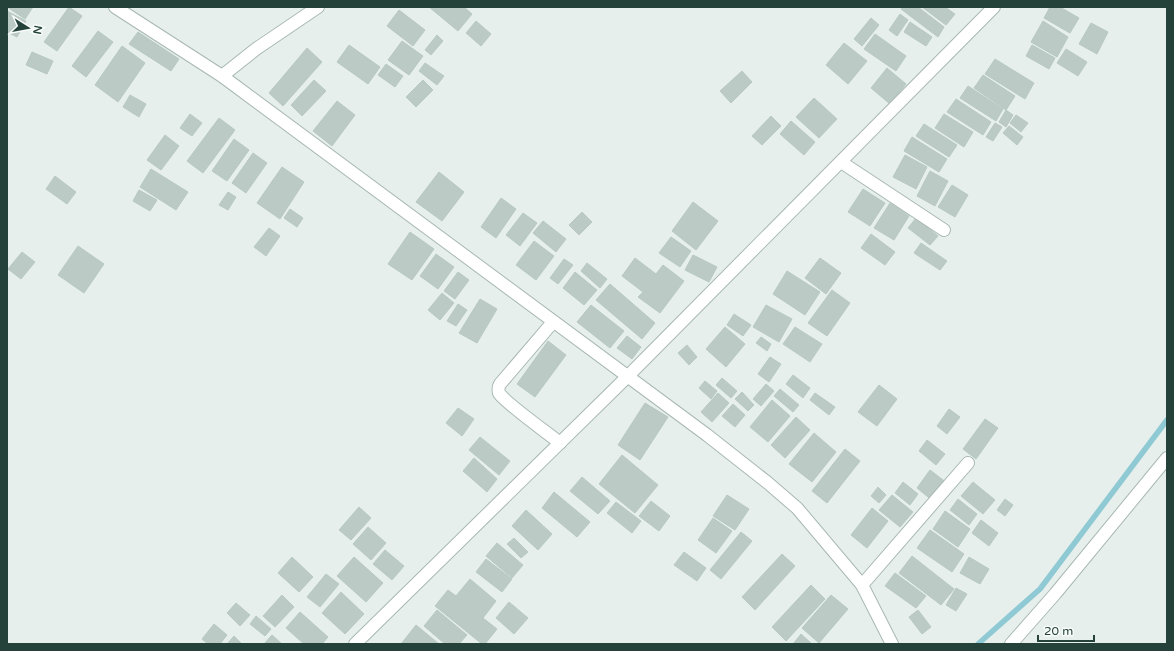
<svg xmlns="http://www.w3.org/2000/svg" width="1174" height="651" font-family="'Varela Round',sans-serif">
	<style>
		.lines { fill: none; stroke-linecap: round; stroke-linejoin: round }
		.stream { stroke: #8ec9d4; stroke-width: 5.5 }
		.building { fill: #bbcac4; stroke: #b8c9c2 }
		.minor-casing { stroke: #a8b8b2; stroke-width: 14 }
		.minor { stroke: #fff; stroke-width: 12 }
	</style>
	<rect width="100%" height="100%" fill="#e6efeb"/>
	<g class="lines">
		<polyline class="stream" points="978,644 1040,589 1167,420"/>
	</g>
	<g class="building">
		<polygon points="7,7 33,7 25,19"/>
		<polygon points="69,7 82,16 57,51 44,42"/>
		<polygon points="429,7 464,7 472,14 458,31"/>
		<polygon points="903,7 918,7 944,27 938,37 901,9"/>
		<polygon points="922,7 945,7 955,14 946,25"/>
		<polygon points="1050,7 1060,7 1079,18 1070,33 1044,18"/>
		<polygon points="399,10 425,30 413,46 387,26"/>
		<polygon points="7,11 26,21 17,37 7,32"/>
		<polygon points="900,14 908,20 897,36 889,30"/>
		<polygon points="871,18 879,25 862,46 854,39"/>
		<polygon points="476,21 491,34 481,46 466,33"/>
		<polygon points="1043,21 1068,37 1057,57 1031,42"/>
		<polygon points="910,22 932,37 926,46 904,32"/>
		<polygon points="1091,23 1108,32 1097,54 1079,44"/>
		<polygon points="98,31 113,42 86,77 72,66"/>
		<polygon points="138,32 179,59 171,71 129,44"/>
		<polygon points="875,34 906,56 896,71 864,49"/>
		<polygon points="437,35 443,41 431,55 425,50"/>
		<polygon points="402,41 423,56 409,75 388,60"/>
		<polygon points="844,43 867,61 848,84 826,65"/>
		<polygon points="349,45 380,67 368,84 337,62"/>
		<polygon points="1032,45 1055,58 1049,69 1026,56"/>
		<polygon points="122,46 145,63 118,102 95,85"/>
		<polygon points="307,48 322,62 283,106 269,93"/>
		<polygon points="1066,49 1087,62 1078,76 1057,63"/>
		<polygon points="32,52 53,61 47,74 26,65"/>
		<polygon points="995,59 1034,83 1025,99 985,74"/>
		<polygon points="425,63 444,76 437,85 419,71"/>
		<polygon points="386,64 403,76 395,87 378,75"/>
		<polygon points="887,68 906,84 890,104 871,88"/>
		<polygon points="742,71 752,82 731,103 720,91"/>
		<polygon points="983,75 1015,96 1006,110 974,88"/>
		<polygon points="314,80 326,91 302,116 291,105"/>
		<polygon points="423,80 433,90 416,107 406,97"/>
		<polygon points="968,86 1003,109 996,121 960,98"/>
		<polygon points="130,95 146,104 139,117 123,107"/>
		<polygon points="814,98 837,119 819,138 796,117"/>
		<polygon points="956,99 991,122 983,135 947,112"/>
		<polygon points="337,101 355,115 332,146 313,131"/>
		<polygon points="1006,110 1013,115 1006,127 999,122"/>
		<polygon points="190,114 202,123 192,136 180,128"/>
		<polygon points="944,114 973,132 964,147 935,128"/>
		<polygon points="1016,115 1028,123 1021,132 1010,123"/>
		<polygon points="771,116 781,126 762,145 752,136"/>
		<polygon points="219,118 235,130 203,173 187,161"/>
		<polygon points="791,121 815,142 804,155 780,134"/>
		<polygon points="995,123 1002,127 993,141 986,137"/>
		<polygon points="924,124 957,145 949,157 916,136"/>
		<polygon points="1009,126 1023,137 1017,145 1003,133"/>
		<polygon points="165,135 179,146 161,170 147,160"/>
		<polygon points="912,137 947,159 939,172 904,151"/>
		<polygon points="234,139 249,150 227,181 212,171"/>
		<polygon points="253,153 267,163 246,193 232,183"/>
		<polygon points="905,155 927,167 916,189 893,177"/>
		<polygon points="282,167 304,182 280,219 257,203"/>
		<polygon points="151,169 188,192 176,210 140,187"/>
		<polygon points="930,171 948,181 935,206 917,196"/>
		<polygon points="439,172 464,192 442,221 416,202"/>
		<polygon points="55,176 76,192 67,204 46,189"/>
		<polygon points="952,185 968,195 955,217 938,207"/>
		<polygon points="863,189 885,203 870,226 848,212"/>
		<polygon points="139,190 157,200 150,211 133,201"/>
		<polygon points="228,192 236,197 228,210 219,205"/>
		<polygon points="501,198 516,209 496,238 481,227"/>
		<polygon points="693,202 718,221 696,250 672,231"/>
		<polygon points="890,203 909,216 894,240 874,228"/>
		<polygon points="290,209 303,218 297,227 284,218"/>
		<polygon points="582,212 592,222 579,235 569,225"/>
		<polygon points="523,213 537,223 520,246 506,235"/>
		<polygon points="916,218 938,236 930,245 908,228"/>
		<polygon points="543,221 566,239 556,252 533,233"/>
		<polygon points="269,228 280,236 266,256 254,247"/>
		<polygon points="410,232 434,249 412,280 388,264"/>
		<polygon points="871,234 895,252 885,265 861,248"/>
		<polygon points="671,237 691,251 680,267 659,253"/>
		<polygon points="534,241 554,256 536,280 516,265"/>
		<polygon points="921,243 947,261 940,270 914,253"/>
		<polygon points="78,246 104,264 84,293 58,275"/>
		<polygon points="22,252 35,262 21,279 8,269"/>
		<polygon points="436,254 454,267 438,289 420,276"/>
		<polygon points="693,255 717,267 709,282 685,270"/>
		<polygon points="635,258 656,274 663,265 684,281 660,313 638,297 643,292 622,276"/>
		<polygon points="820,258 841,273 826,294 805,278"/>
		<polygon points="564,259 573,265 558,284 550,278"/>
		<polygon points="587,263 607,279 600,288 581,271"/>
		<polygon points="787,271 820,292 805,315 773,294"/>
		<polygon points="458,272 469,280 455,299 444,291"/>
		<polygon points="575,272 597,290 584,305 563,288"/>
		<polygon points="610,284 655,323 642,339 596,300"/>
		<polygon points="832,290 850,303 827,336 808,323"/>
		<polygon points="442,293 454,303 440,320 428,310"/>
		<polygon points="480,299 497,309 477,343 459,333"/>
		<polygon points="458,304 467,310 456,326 447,321"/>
		<polygon points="591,305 624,331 610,348 577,322"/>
		<polygon points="766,305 792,319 779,342 753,327"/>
		<polygon points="734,314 751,325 743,336 727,325"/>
		<polygon points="725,327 745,344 726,367 706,349"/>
		<polygon points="795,327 822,344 810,362 783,344"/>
		<polygon points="627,336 641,347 632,359 617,348"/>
		<polygon points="761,337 771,344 767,351 756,343"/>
		<polygon points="548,341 566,355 535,397 517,384"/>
		<polygon points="687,345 697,357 689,365 678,353"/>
		<polygon points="770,357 781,364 769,382 758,374"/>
		<polygon points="793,375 810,388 803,398 786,384"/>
		<polygon points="722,378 737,391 731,398 716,385"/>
		<polygon points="705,381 717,391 711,399 699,388"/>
		<polygon points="766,384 774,391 761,406 753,399"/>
		<polygon points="879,385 897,399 877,426 858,412"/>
		<polygon points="780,389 799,405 793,412 774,396"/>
		<polygon points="742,392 754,405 748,411 735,399"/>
		<polygon points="718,393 729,403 712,422 701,412"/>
		<polygon points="815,393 835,407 829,415 810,400"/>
		<polygon points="772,400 790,416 768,442 750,427"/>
		<polygon points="645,403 668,417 640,460 618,445"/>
		<polygon points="733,404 745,415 735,427 722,416"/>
		<polygon points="458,408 474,419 462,436 446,423"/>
		<polygon points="949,409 960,417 947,434 937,426"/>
		<polygon points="796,417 810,430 785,458 771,445"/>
		<polygon points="985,419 998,428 976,459 963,449"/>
		<polygon points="814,433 836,452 812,482 789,464"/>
		<polygon points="480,437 510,461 499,475 469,450"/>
		<polygon points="927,440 945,454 936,465 919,451"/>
		<polygon points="845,449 860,461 827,503 812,491"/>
		<polygon points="622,455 658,485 635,513 599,484"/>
		<polygon points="474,458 497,479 487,492 463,471"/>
		<polygon points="930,470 947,483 933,501 917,488"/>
		<polygon points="582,477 610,501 598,514 570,491"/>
		<polygon points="903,482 918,494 910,505 895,493"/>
		<polygon points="973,482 995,500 983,514 961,496"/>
		<polygon points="878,487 886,495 879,503 871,496"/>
		<polygon points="554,492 590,522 577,537 542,508"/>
		<polygon points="727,495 749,509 735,530 713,516"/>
		<polygon points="892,495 913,512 900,527 879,510"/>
		<polygon points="958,499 977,514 969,525 950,510"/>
		<polygon points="1005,499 1013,505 1005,516 997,510"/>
		<polygon points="651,501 670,516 659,531 639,516"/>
		<polygon points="616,502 641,521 632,533 607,513"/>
		<polygon points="359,507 371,518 351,540 339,530"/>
		<polygon points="872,508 888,521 867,548 851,535"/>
		<polygon points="526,510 552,534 538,550 512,526"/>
		<polygon points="945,511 970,529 958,547 933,529"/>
		<polygon points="713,518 732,531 716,553 698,540"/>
		<polygon points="981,520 998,533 989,546 972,533"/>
		<polygon points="368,527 386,543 371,560 353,544"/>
		<polygon points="930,530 964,554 952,572 917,548"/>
		<polygon points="741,532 752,541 721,579 710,570"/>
		<polygon points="514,538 528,552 521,558 507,544"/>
		<polygon points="497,543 523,565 512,578 486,556"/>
		<polygon points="385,550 404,566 392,580 373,564"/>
		<polygon points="684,552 706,568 697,581 674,565"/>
		<polygon points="782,554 795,566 755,610 742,597"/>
		<polygon points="912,556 954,589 941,605 899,573"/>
		<polygon points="292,557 313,577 299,592 278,573"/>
		<polygon points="354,557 383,583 366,602 337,576"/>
		<polygon points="969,557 989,569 980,584 960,573"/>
		<polygon points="486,559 512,579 502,592 476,572"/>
		<polygon points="895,573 926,596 916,608 885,586"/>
		<polygon points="326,574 339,584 320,607 307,597"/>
		<polygon points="470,579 496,601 483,618 497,629 485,644 482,644 435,606 448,590 456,596"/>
		<polygon points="811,585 825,599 786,641 772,627"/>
		<polygon points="956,588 967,594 956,611 946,605"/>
		<polygon points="341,592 364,614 345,634 322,613"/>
		<polygon points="282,595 294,607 275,627 263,616"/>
		<polygon points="831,595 848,609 819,643 802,628"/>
		<polygon points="509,602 528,618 514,634 496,618"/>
		<polygon points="236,603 250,615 240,626 227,613"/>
		<polygon points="437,610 467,635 459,644 445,644 424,626"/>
		<polygon points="918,610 931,627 922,634 909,617"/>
		<polygon points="300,612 328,637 322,644 304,644 286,628"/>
		<polygon points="256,616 271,629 265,636 250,624"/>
		<polygon points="214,624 227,635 220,644 208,644 202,639"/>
		<polygon points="416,625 439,644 401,644"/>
		<polygon points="801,634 812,644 793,644"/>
		<polygon points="272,635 282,644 264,644"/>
		<polygon points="234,636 242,644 227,644"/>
	</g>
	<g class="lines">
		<g class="minor-casing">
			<g id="minor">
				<polyline points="115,7 222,76 707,435 768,483 797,508 862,585 892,644"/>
				<polyline points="222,76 256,49 318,7"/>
				<polyline points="841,162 944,230"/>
				<path d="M553 322 500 384C498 387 498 389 499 393 504 402 549 434 560 443"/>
				<polyline points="862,585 968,463"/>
				<polyline points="355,644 627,377 994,7"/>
				<polyline points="1011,644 1055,594 1167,458"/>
			</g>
		</g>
		<use href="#minor" class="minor"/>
	</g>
	<rect width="1174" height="651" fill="none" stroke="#24423a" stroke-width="16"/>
	<g transform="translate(28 28) rotate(101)" stroke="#f7fbf9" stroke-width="3" paint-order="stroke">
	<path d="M0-3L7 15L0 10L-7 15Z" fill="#24423a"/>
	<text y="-6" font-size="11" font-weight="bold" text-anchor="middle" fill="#24423a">N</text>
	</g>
	<path d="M1038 635v6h56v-6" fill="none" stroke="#24423a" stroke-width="2"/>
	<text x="1044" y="635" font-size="12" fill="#24423a" stroke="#f7fbf9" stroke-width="3" paint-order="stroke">20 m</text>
</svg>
